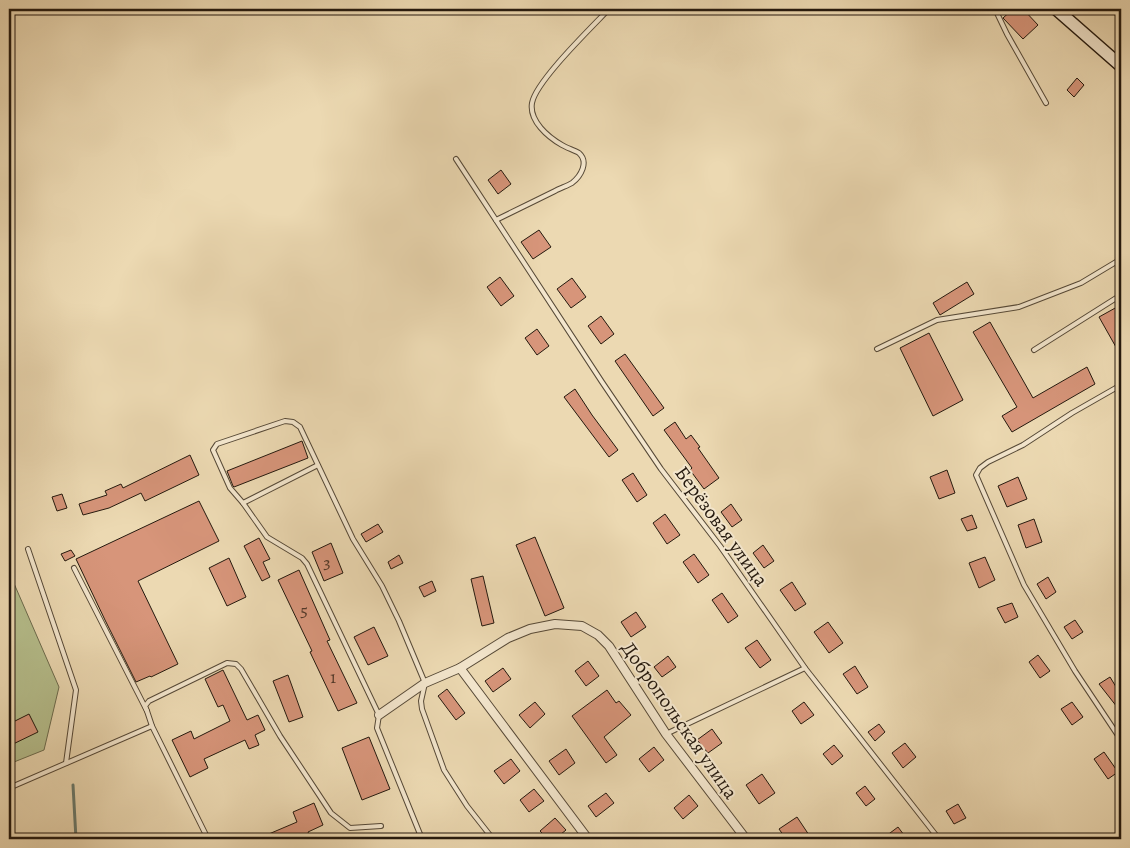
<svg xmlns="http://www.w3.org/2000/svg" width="1130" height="848" font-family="Alegreya,serif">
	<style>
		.green { fill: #b6bf8d; stroke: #6d6c4e }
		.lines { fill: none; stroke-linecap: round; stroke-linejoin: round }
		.stream { stroke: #6a7a6c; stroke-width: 3 }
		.building { fill: #d7957a; stroke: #24190e }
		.service-casing { stroke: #564937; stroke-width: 6 }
		.minor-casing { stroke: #564937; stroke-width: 10 }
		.secondary-casing { stroke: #24190e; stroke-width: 14 }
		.service { stroke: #f3e6cd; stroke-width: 4 }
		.minor { stroke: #f3e6cd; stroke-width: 8 }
		.secondary { stroke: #f3e6cd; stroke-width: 11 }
		.labels { text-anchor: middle; stroke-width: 4; stroke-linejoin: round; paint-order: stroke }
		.number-label { font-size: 18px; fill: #513829 }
		.street-label { font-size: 20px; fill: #24190e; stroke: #f3e6cd }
	</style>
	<rect width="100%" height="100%" fill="#ecd9b2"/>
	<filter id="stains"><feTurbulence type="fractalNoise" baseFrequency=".004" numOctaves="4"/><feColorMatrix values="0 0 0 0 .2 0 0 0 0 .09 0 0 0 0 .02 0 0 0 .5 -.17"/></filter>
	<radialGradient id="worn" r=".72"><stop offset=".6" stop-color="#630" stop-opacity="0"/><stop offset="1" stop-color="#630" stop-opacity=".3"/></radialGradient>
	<g class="green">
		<polygon points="1113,9 1121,9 1121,33"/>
		<polygon points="9,572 59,687 44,750 9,764"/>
	</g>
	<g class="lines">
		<polyline class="stream" points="73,785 76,839"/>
	</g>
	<g class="building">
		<polygon points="1013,9 1023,9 1038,25 1023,39 1003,18"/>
		<polygon points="1077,78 1084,85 1074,97 1067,90"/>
		<polygon points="501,170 511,184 498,194 488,180"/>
		<polygon points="539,230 551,247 533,259 521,242"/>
		<polygon points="500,277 514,296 501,306 487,287"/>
		<polygon points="572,278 586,297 571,308 557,289"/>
		<polygon points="967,282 974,294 940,315 933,303"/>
		<polygon points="1117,307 1121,315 1121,356 1099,317"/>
		<polygon points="601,316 614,334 601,344 588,326"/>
		<polygon points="990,322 1033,398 1087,367 1095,384 1012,432 1002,416 1017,407 973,332"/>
		<polygon points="537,329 549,346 537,355 525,338"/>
		<polygon points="929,333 963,400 933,416 900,348"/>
		<polygon points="625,354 664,408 653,416 615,361"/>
		<polygon points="575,389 592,415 618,450 609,457 564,397"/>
		<polygon points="675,422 686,439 691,435 700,447 698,448 719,478 704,489 690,470 692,468 664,430"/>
		<polygon points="302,441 308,458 234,487 233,486 227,471"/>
		<polygon points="190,455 199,475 145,501 141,493 109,508 83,515 79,504 107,495 105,491 121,484 123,488"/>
		<polygon points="947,470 955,493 939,499 930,477"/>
		<polygon points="633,473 647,495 637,502 622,480"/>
		<polygon points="1018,477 1027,499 1007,507 998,486"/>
		<polygon points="62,494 67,508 57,511 52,497"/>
		<polygon points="199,501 219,541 138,581 178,664 151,677 150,676 136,682 105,620 76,559"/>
		<polygon points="731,504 742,520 732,527 721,512"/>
		<polygon points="665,514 680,535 667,544 653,523"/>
		<polygon points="972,515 977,528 967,531 961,519"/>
		<polygon points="1034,519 1042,542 1026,548 1018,525"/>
		<polygon points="378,524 383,532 366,542 361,534"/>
		<polygon points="535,537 564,608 545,616 516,545"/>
		<polygon points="259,538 270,559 263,562 270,577 262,581 244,546"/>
		<polygon points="331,543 343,573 324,581 312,552"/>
		<polygon points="763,545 774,561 764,568 753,553"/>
		<polygon points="71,550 75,556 65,561 61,554"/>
		<polygon points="694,554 709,575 698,583 683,562"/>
		<polygon points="399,555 403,563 391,569 388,562"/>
		<polygon points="985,557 995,580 979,588 969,563"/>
		<polygon points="229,558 246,597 227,606 209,568"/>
		<polygon points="299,570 330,640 327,641 357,703 338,711 310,652 312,651 278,580"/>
		<polygon points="483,576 494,623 482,626 471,579"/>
		<polygon points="1048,577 1056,592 1046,599 1037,584"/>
		<polygon points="432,581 436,591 424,597 419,587"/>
		<polygon points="792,582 806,604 795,611 780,590"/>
		<polygon points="722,593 738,616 728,623 712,600"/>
		<polygon points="1012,603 1018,617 1005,623 997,608"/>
		<polygon points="636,612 646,627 631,637 621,622"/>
		<polygon points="1075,620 1083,632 1072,639 1064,627"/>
		<polygon points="828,622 843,643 829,653 814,632"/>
		<polygon points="374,627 388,656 368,665 354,637"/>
		<polygon points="757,640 771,660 760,668 745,648"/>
		<polygon points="1038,655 1050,671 1040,678 1029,662"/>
		<polygon points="668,656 676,667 662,677 654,667"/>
		<polygon points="588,661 599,676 586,686 575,671"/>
		<polygon points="855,666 868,687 857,694 843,674"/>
		<polygon points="503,668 511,679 493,692 485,681"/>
		<polygon points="223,670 247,720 258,715 265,730 255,735 259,745 249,749 245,740 204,759 208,768 190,777 172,740 191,731 194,739 230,721 223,705 218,707 205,679"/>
		<polygon points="288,675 303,717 289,722 273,681"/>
		<polygon points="1110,677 1121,695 1121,712 1099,684"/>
		<polygon points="447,689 465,713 456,720 438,696"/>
		<polygon points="607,690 616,703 619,701 631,715 604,737 617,755 606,763 572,716"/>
		<polygon points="535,702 545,714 530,728 519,715"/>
		<polygon points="804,702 814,715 801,724 792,711"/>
		<polygon points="1072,702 1083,717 1072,725 1061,709"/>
		<polygon points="29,714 38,732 9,746 9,724"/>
		<polygon points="879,724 885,732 875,741 868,732"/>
		<polygon points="712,729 722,743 708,753 697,740"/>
		<polygon points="369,737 390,789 362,800 342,748"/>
		<polygon points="905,743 916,757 903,768 892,753"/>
		<polygon points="834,745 843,756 832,765 823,754"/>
		<polygon points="654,747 664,760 649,772 639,759"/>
		<polygon points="566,749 575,763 559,775 549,761"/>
		<polygon points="1104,752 1118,772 1108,779 1094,759"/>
		<polygon points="511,759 520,771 504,784 494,771"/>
		<polygon points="762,774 775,793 759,804 746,785"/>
		<polygon points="865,786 875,799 866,806 856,793"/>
		<polygon points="534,789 544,801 529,812 520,800"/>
		<polygon points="606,793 614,803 596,817 588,806"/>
		<polygon points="689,795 698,806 683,819 674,808"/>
		<polygon points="314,803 323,825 308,832 311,839 257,839 297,822 293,812"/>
		<polygon points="958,804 966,818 954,824 946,811"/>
		<polygon points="797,817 809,835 803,839 786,839 779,829"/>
		<polygon points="555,818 566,830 555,839 548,839 540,831"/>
		<polygon points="898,827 907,839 882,839"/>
	</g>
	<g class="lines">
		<g class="service-casing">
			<g id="service">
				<polyline points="995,9 1007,34 1046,103"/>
				<polyline points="456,159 602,382 661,469 720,546 805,668 939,839"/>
				<path d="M496 220C516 210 535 201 555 191 560 188 567 186 572 183 581 176 589 162 579 153 574 150 567 148 562 145 548 137 529 121 532 103 536 81 592 27 609 9"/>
				<polyline points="877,349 937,320 1019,307 1081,283 1121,259"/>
				<polyline points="1034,350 1121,295"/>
				<polyline points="1121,385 1072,413 1023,445 988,462 980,468 976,475 1024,585 1075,671 1121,740"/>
				<polyline points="318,465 243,503 230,488 213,450 217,444 285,421 293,422 300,427 353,539 382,586 399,621 425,683 421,701 422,709 444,770 467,806 493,839"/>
				<polyline points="243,503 267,537 302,558 307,564 379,715 377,728 422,839"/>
				<polyline points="28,549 76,690 66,763"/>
				<polyline points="74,568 147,711 152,726"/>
				<polyline points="147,711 145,706 149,701 227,663 236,664 241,669 280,736 331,813 350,828 381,826"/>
				<polyline points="666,734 805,668"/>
				<polyline points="9,788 152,726 208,839"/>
			</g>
		</g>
		<g class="minor-casing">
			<g id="minor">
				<polyline points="460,668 588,839"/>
				<polyline points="379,715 425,683 460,668 508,638 530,629 555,624 582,626 598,635 609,646 666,734 746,839"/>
			</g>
		</g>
		<g class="secondary-casing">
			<polyline id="secondary" points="1056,9 1121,66"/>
		</g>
		<use href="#service" class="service"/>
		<use href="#minor" class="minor"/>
		<use href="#secondary" class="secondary"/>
	</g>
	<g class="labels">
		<g class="number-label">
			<text x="327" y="568">3</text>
			<text x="304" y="616">5</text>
			<text x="333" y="683">1</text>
		</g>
		<g class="street-label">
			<text transform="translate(722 526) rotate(54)" y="7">Берёзовая улица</text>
			<text transform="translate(680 720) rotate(55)" y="7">Добропольская улица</text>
		</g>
	</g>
	<rect width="1130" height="848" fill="none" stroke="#ecd9b2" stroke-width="30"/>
	<rect x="10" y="10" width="1110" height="828" fill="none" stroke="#24190e" stroke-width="2.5"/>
	<rect x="15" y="15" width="1100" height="818" fill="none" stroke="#24190e"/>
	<rect width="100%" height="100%" filter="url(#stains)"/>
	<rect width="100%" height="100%" fill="url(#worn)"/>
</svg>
